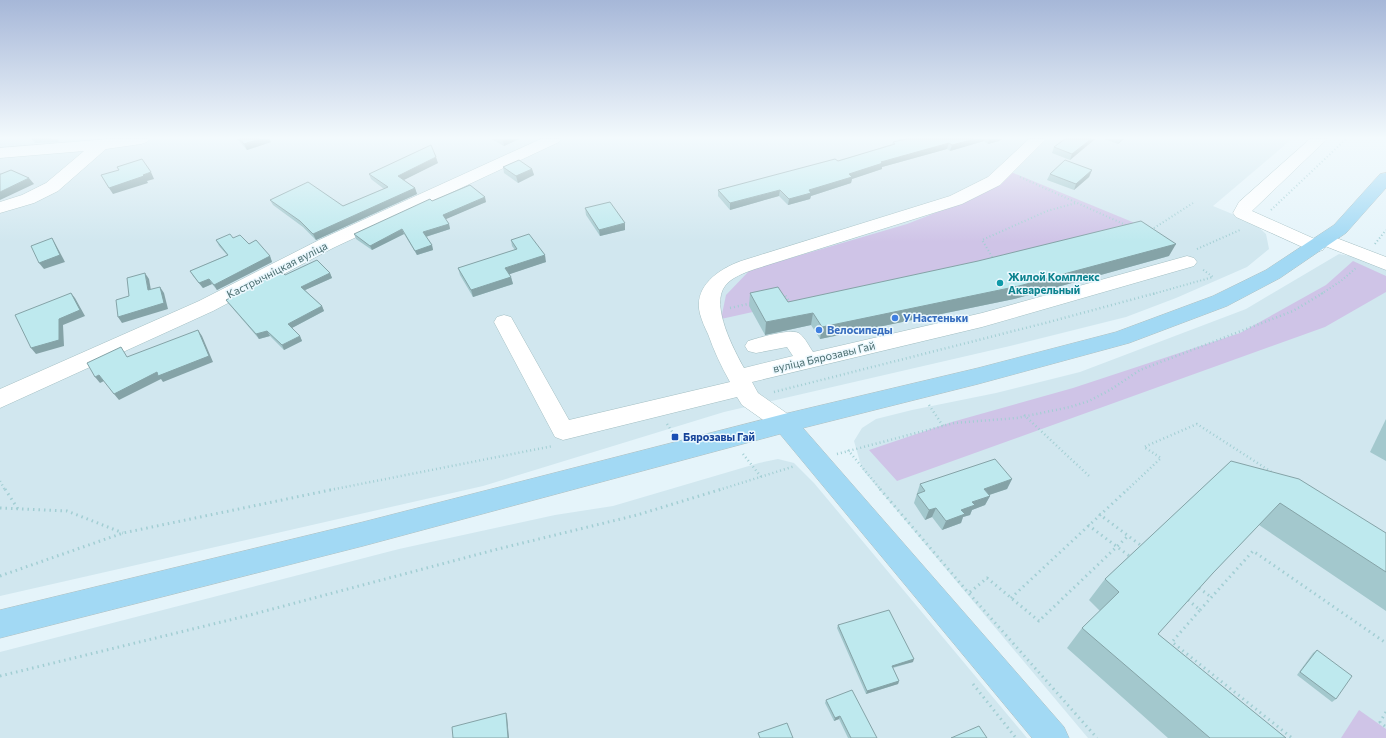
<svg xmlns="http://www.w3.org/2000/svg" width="1386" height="738" font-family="Commissioner,sans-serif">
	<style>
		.residential { fill: #d1e7ef }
		.green { fill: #cfc4e7 }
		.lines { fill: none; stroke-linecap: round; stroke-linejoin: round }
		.minor-casing { stroke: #a4bfc3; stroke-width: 1 }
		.major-casing { stroke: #b0c0c1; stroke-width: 1 }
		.path-far2 { stroke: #a2ced3; stroke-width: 2; stroke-dasharray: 1 2.5; stroke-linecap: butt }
		.path-far1 { stroke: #a2ced3; stroke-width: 2.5; stroke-dasharray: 1 3; stroke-linecap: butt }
		.path { stroke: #a2ced3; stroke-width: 3; stroke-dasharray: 1.5 4; stroke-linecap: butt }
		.minor { fill: #fff; fill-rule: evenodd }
		.major { fill: #a2d9f4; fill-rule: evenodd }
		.wall { fill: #a3c8cd }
		.shaded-wall { fill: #85a3a7 }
		.building { fill: #bee9ee; stroke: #85a3a7 }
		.culture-dot { fill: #0f9aa8; stroke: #ebf8fe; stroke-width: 1.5 }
		.shop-dot { fill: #3f7fe0; stroke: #ebf8fe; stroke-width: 1.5 }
		.transit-dot { fill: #1a4fb4; stroke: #ebf8fe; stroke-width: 1.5 }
		.labels { text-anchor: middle; stroke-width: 3; stroke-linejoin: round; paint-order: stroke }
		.street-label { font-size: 11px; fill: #4c6f71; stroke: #ebf8fe }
		.culture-label { font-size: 11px; font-weight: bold; fill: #0d838f; stroke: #ebf8fe; text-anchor: start }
		.shop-label { font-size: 11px; font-weight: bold; fill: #366cbe; stroke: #ebf8fe; text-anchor: start }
		.transit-label { font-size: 11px; font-weight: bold; fill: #164399; stroke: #ebf8fe; text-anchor: start }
	</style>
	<rect width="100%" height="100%" fill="#e5f4fa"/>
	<g class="residential">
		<polygon points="0,139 1292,139 1213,206 1254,223 1266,234 1269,249 1247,267 1176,298 1126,317 1010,346 724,412 483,486 0,596"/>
		<polygon points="1339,254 1356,257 1386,270 1386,738 1088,738 862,469 854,441 862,428 876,419 912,410 996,393 1080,372 1246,309"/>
		<polygon points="778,459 794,463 814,483 1027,738 0,738 0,652 399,549 555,515 613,506 759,463"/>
	</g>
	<g class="green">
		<polygon points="1011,172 1147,228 995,259 721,319 726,295 750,270 907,224 968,200"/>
		<polygon points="1353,261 1386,276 1386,292 1325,327 897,481 869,450 952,422 1073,388 1240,333 1326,285"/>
		<polygon points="1359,710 1386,729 1386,738 1341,738"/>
	</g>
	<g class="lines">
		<g class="minor-casing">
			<g id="minor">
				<polygon points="109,139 149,139 147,142 141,144 106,149 58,191 34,203 0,213 0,202 22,195 46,183 84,151 0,158 0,148"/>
				<polygon points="541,139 561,139 559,142 333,248 213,311 0,408 0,389 199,301 319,240"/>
				<path d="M1029 139H1046L1000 185 962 204 755 269C744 273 732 277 725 286 710 305 734 350 744 368L793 356 787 347 756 353 748 351 745 346 748 341C758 338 793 327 800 334 805 338 809 346 813 352L982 313 1187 256 1194 258 1197 262 1194 266 982 327 752 382 758 393 792 417 796 423 792 429 784 432 776 429 742 405 737 397 563 440 555 437 494 322 497 317 504 315 511 317 569 420 730 382C721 366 714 351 708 334 705 328 702 321 700 314 693 286 719 269 741 261L950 196 988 177Z"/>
				<polygon points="1310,139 1327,139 1252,211 1317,240 1319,236 1326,234 1386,257 1386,270 1325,246 1323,250 1316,252 1309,250 1236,217 1233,213 1239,202"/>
			</g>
		</g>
		<g class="major-casing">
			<polygon id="major" points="1386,173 1386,188 1346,233 1280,278 1227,306 1129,343 978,384 803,428 1064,727 1069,738 1032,738 780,434 363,546 0,638 0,610 363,522 784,414 978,368 1116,332 1213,296 1266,270 1334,225 1380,174"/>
		</g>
		<g class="path-far2">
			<polyline points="1020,177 1128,226"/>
			<polyline points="1271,210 1346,139"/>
			<polyline points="1151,230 1193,203"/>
			<polyline points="1375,244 1386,230"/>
			<polyline points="1197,249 1240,230"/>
			<polyline points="994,260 982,240 1047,211 1076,203"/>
			<polyline points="1153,294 1213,277 1202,269"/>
			<polyline points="1321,294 1341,281 1356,268"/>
		</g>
		<g class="path-far1">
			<polyline points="782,296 785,295 791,304"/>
			<polyline points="730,308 752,303"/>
			<polyline points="774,392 1049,322 1156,293"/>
			<polyline points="929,405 943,426"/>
			<polyline points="1024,415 1089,476"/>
			<polyline points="667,424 673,433"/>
			<polyline points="848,450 881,490"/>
			<polyline points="743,454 762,478"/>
			<polyline points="837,454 954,423 1017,418 1070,407 1089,401 1110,390 1140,370 1293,311 1323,293"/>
			<polyline points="0,481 5,490"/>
			<polyline points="330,490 553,446"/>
			<polyline points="719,490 795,466"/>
			<polyline points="1127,490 1161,458 1144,447 1197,424 1273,473"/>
		</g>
		<g class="path">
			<polyline points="5,489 18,509"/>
			<polyline points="880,489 966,590 1097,738"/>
			<polyline points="0,508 67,511 123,533"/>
			<polyline points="1099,514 1143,547"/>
			<polyline points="1088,525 1132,558"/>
			<polyline points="0,576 123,533 335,489"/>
			<polyline points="1199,588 1211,597"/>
			<polyline points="970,592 987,578 1039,621 1128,536"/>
			<polyline points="1011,598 1128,489"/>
			<polyline points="1188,600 1200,610 1172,642 1292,738"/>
			<polyline points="1200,610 1253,551 1386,643"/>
			<polyline points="0,676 250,615 498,549 637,515 722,489"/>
			<polyline points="973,684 1016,738"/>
			<polyline points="1386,712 1380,722 1386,727"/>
		</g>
		<use href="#minor" class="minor"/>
		<use href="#major" class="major"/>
	</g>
	<g class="wall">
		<polygon points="32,139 58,139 59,142 35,143"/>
		<polygon points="237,139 269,139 271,142 247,150"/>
		<polygon points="491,139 519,139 504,146"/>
		<polygon points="897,139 1002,139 999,141 988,144 984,141 950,151 947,149 882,167 882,169 852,179 851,183 811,196 810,199 788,205 779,196 730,210 718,196 718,190 838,161 868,152 892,144 893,142 900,140"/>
		<polygon points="1095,139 1070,160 1052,153 1054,147"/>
		<polygon points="1104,139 1124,139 1118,144"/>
		<polygon points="438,163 403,180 415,188 417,194 316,240 303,227 273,205 270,200 343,206 384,189 371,179 369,174"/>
		<polygon points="503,167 532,169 534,175 518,183 504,173"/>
		<polygon points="1092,170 1089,177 1074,190 1047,180 1050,174"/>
		<polygon points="432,201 486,202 445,219 449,224 450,229 426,237 432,245 433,250 417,255 404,234 372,250 356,239 354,234"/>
		<polygon points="585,208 625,230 600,236 586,215"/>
		<polygon points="233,238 249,244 270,256 272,262 217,290 212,284 203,288 193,276 190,271 227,255 219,246 216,240"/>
		<polygon points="511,240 546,262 509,274 511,277 513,284 473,297 460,275 458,268 515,250 512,246"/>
		<polygon points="1169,256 1014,299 820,339 811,325 765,335 749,306 750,293 788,302"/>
		<polygon points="330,273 332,278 305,290 322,306 324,311 292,328 300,336 302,341 284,350 270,336 259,339 229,304 226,300 285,275"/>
		<polygon points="1386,419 1386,461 1370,452"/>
		<polygon points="1231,461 1386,533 1386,611 1259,525 1213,573 1158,634 1286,738 1168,738 1067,648 1082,628 1100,611 1089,600 1105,579"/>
		<polygon points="1012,479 1007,489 989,495 990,496 985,505 972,510 970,515 963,517 961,523 942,530 932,517 925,520 914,503 920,484"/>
		<polygon points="838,625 913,662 893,668 899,681 898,684 866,694 837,628"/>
		<polygon points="1317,650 1336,699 1332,702 1297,675 1313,653"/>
		<polygon points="826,700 877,738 848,738 839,719 834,721 825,703"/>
	</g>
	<g class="shaded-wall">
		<polygon points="259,139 269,139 271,142 247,150 244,144"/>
		<polygon points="506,139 519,139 504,146 503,140"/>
		<polygon points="974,139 985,139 984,141 950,151 952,145"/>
		<polygon points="989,139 1002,139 999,141 988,144"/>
		<polygon points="1091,139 1095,139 1070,160 1072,154"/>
		<polygon points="1121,139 1124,139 1118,144"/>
		<polygon points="949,143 947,149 882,167 882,169 852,179 851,183 811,196 810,199 788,205 789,199 849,174 881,162"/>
		<polygon points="436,157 438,163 400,182 398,176"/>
		<polygon points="532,169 534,175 518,183 516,176"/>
		<polygon points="1092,170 1089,177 1074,190 1076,184"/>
		<polygon points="151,172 154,179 147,181 148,183 113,194 109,188"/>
		<polygon points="29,178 34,184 0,200 0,192"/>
		<polygon points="415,188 417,194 316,240 313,234"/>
		<polygon points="780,190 779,196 730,210 730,203"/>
		<polygon points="485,197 486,202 444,220 443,215"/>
		<polygon points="625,223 625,230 600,236 599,230"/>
		<polygon points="449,224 450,229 425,237 423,232"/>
		<polygon points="402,229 404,234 372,250 370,246"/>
		<polygon points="52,238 56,245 65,262 44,269 39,263"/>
		<polygon points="1176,244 1169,256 1014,299 820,339 822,327"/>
		<polygon points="432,245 433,250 417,255 415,251"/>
		<polygon points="545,255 546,262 507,275 505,268"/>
		<polygon points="270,256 272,262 217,290 214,285"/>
		<polygon points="145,273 149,279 152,296 148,290"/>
		<polygon points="330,273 332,278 303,291 301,287"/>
		<polygon points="511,277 513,284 473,297 471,290"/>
		<polygon points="209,279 212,284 203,288 199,283"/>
		<polygon points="160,287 164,293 168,309 122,323 118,317"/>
		<polygon points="71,293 75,298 85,316 63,325 64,346 36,354 31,348 59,319"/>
		<polygon points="322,306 324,311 290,329 288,324"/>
		<polygon points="813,313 811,325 765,335 766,322"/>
		<polygon points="198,330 202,336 213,362 163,382 161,379 119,400 114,394"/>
		<polygon points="267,331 270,336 259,339 256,334"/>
		<polygon points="300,336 302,341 284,350 282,345"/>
		<polygon points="99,375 104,381 100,383 95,377"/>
		<polygon points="1012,479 1007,489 980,498 984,489"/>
		<polygon points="990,496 985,505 972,510 970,515 963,517 961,523 942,530 946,521 972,502"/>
		<polygon points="936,508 932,517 925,520 929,510"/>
		<polygon points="914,659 913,662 890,668 892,666"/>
		<polygon points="899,681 898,684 866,694 867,691"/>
		<polygon points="506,713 507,716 509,738 508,738"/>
		<polygon points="840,716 839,719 834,721 835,718"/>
	</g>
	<g class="building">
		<polygon points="32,139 52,139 33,140"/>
		<polygon points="240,139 259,139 244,144"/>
		<polygon points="907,139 974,139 952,145 949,143 881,162 883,163 849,174 852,177 809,190 811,193 789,199 780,190 730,203 718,190 835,159 838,161 868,152 895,144 893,142"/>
		<polygon points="1065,139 1091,139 1072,154 1054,147"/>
		<polygon points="431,145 436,157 398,176 415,188 313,234 300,221 270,200 308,182 343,206 388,187 369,174"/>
		<polygon points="142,159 151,172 143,175 144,176 109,188 101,175 119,170 117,167"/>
		<polygon points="519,160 532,169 516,176 503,167"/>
		<polygon points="1065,160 1092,170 1076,184 1050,174"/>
		<polygon points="11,170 29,178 0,192 0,174 1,174"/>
		<polygon points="470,185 485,197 443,215 449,224 423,232 432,245 415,251 402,229 370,246 354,234 430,199 432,201"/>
		<polygon points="610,202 625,223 599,230 585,208"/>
		<polygon points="1141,221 1176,244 1019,286 822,327 813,313 766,322 750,293 778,287 788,302 978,261"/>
		<polygon points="230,234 233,238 240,235 249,244 256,240 270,256 214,285 209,279 199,283 190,271 228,255 216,240"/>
		<polygon points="529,234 545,255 505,268 511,277 471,290 458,268 517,249 511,240"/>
		<polygon points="52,238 60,255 39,263 31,246"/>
		<polygon points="317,260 330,273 301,287 322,306 288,324 300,336 282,345 267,331 256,334 226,300 281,271 285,275"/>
		<polygon points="145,273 148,290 160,287 164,303 118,317 116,300 129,296 127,278"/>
		<polygon points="71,293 80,310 59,319 59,340 31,348 15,315"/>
		<polygon points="198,330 209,356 158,376 157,372 114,394 99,375 95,377 87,363 121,347 127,357"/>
		<polygon points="995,459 1012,479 984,489 990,496 972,502 975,505 961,510 965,514 946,521 936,508 929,510 917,494 925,491 920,484"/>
		<polygon points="1231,461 1299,479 1386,533 1386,572 1280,503 1213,573 1158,634 1286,738 1210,738 1082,628 1119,592 1105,579"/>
		<polygon points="889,610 914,659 892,666 899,681 867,691 838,625"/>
		<polygon points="1317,650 1352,676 1336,699 1300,672"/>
		<polygon points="852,690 877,738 851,738 840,716 835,718 826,700"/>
		<polygon points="506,713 508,738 453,738 452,727"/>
		<polygon points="787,723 793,738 760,738 758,733"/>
		<polygon points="979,726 987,738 951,738"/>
	</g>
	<linearGradient id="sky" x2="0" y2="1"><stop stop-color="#a6b7d8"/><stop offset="0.57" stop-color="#f3fafd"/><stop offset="1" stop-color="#f3fafd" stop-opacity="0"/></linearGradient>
	<rect width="1386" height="242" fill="url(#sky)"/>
	<circle class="culture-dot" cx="1000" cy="283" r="4"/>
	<g class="shop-dot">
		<circle cx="895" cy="318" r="4"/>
		<circle cx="819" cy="330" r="4"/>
	</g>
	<rect class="transit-dot" x="671" y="433" width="8" height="8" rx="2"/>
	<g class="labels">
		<g class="street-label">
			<text transform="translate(277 270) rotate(-27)" y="4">Кастрычніцкая вуліца</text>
			<text transform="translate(824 357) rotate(-13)" y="4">вуліца Бярозавы Гай</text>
		</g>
		<g class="culture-label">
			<text x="1008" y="281">Жилой Комплекс<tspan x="1008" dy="13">Акварельный</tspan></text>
		</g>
		<g class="shop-label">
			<text x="903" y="322">У Настеньки</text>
			<text x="827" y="334">Велосипеды</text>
		</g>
		<g class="transit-label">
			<text x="683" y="441">Бярозавы Гай</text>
		</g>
	</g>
</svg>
